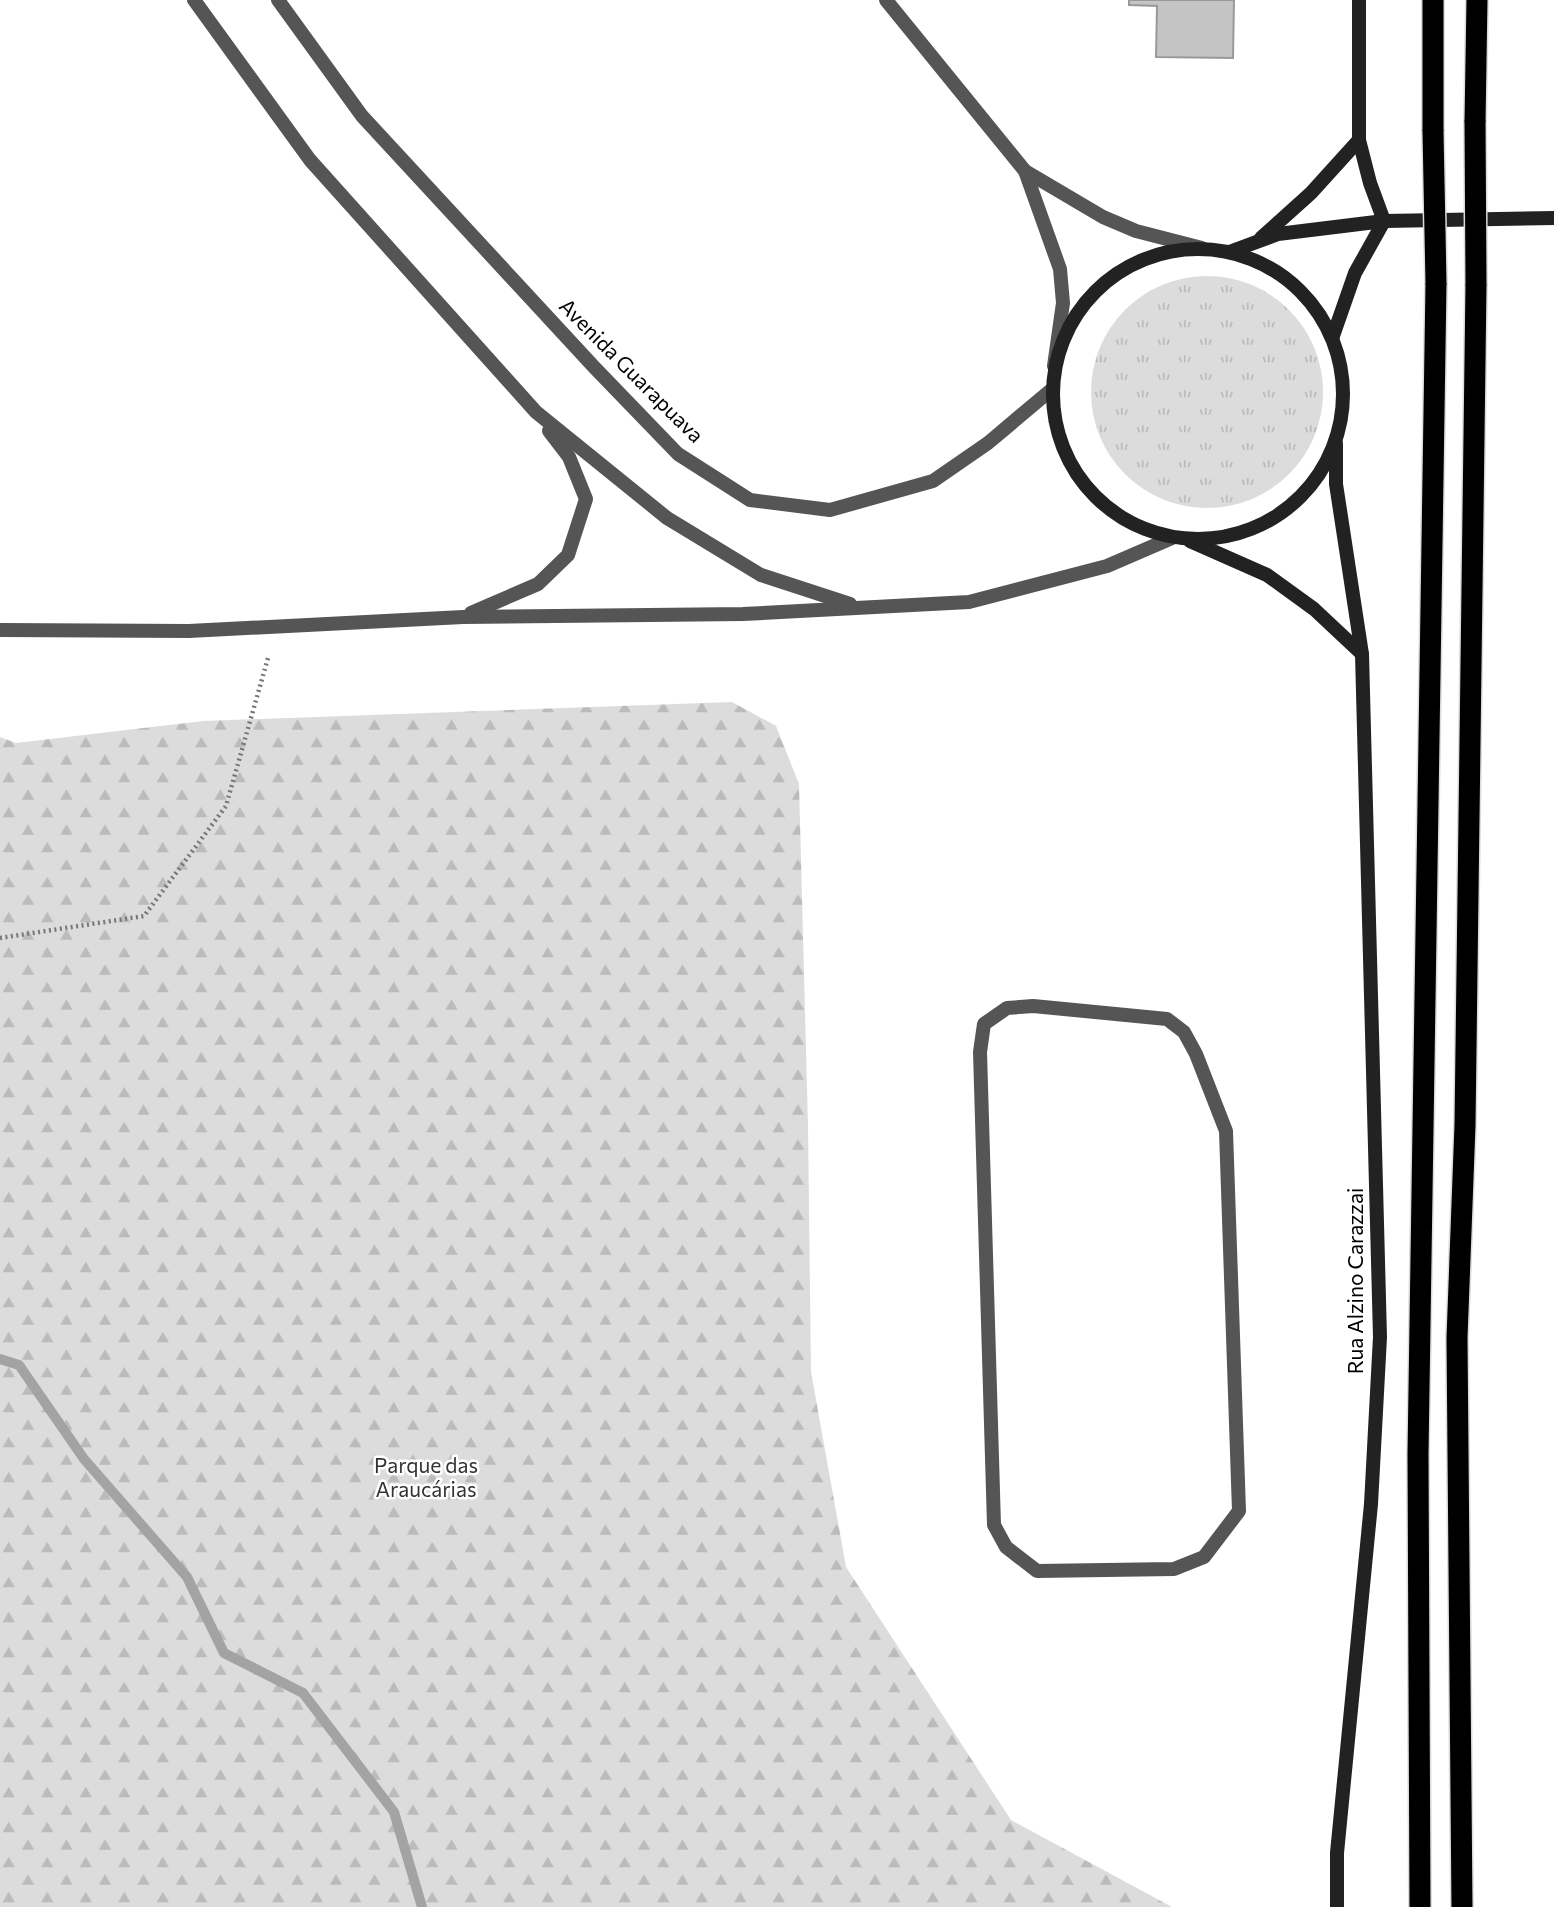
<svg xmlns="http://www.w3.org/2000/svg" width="1554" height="1907" font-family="Commissioner,sans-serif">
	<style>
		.grass { fill: url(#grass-tufts) }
		.forest { fill: url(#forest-firs) }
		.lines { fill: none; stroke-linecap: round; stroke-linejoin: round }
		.stream { stroke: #a3a3a3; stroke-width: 10 }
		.building { fill: #c4c4c4; stroke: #999; stroke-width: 2 }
		.motorway-casing { stroke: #dbdbdb; stroke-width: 24 }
		.path { stroke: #777; stroke-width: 4.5; stroke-dasharray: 2 3.5; stroke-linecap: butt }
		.service { stroke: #555; stroke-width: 14 }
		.minor { stroke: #555; stroke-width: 14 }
		.tertiary { stroke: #555; stroke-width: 14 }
		.secondary { stroke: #222; stroke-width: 14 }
		.motorway { stroke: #000; stroke-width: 21 }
		.motorway-bridge-casing { stroke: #dbdbdb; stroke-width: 24; stroke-linecap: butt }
		.motorway-bridge { stroke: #000; stroke-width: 21 }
		.labels { text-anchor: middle; stroke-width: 5; stroke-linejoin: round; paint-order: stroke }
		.street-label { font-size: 21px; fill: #000; stroke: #fff }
		.park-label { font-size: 21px; fill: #333; stroke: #fff }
	</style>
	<defs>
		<pattern id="grass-tufts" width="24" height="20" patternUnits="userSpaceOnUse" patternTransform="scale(1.75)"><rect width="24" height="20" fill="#dcdcdc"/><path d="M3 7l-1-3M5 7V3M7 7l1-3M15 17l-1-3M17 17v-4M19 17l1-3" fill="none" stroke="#bbb"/></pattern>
		<pattern id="forest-firs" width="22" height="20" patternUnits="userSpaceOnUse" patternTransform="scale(1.75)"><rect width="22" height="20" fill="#dcdcdc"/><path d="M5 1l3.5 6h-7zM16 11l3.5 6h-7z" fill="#bbb"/></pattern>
	</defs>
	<rect width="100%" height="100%" fill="#fff"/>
	<circle class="grass" cx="1207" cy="392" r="116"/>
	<polygon class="forest" points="732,702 776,726 799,784 808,1126 811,1372 846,1567 1011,1820 1172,1907 0,1907 0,737 16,743 203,721"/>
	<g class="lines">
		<polyline class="stream" points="0,1359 19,1365 84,1459 187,1577 224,1653 303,1693 394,1812 422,1907"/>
	</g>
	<polygon class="building" points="1129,0 1234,0 1233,58 1156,57 1157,6 1129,5"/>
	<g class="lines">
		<g class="motorway-casing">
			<g id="motorway">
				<polyline points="1475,122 1477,0"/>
				<polyline points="1433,131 1433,0"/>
				<polyline points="1420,1907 1418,1454 1436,283"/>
				<polyline points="1462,1907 1457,1338 1465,1125 1476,284"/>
			</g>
		</g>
		<polyline class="path" points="0,938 144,916 226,806 268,658"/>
		<polygon class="service" points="1033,1006 1167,1019 1184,1032 1196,1054 1226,1131 1239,1511 1204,1557 1174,1569 1037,1571 1006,1547 994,1525 980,1052 984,1024 1007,1008"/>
		<g class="minor">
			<polyline points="194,0 310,160 536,412 667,518 761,575 850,604"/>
			<polyline points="278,0 362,116 594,367 678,454 750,500 830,510 933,481 988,443 1051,390"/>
			<polyline points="471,613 538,584 568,555 586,499 569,457 549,431"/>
			<polyline points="0,630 189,631 463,617 743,614 969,602 1107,566 1172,538"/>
		</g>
		<g class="tertiary">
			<polyline points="886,0 1025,171 1103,217 1136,231 1202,248"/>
			<polyline points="1025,171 1060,269 1063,303 1054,366"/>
		</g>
		<g class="secondary">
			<polyline points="1359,0 1359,140 1370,183 1384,221"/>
			<polyline points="1261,238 1311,193 1359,140"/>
			<circle cx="1198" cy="394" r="145"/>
			<polyline points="1232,251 1278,234 1384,221 1554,218"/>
			<polyline points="1333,336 1355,273 1384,221"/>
			<polyline points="1336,443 1336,484 1362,654 1380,1337 1371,1504 1337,1853 1337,1907"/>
			<polyline points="1190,541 1267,575 1314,609 1362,654"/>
		</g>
		<use href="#motorway" class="motorway"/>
		<g class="motorway-bridge-casing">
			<g id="motorway-bridge">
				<polyline points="1475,122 1476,284"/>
				<polyline points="1433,131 1436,283"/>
			</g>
		</g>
		<use href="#motorway-bridge" class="motorway-bridge"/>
	</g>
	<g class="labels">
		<g class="street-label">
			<text transform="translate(631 371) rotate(45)" y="7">Avenida Guarapuava</text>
			<text transform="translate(1356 1281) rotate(-90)" y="7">Rua Alzino Carazzai</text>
		</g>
		<g class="park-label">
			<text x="426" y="1473">Parque das<tspan x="426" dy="24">Araucárias</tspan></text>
		</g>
	</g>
</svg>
